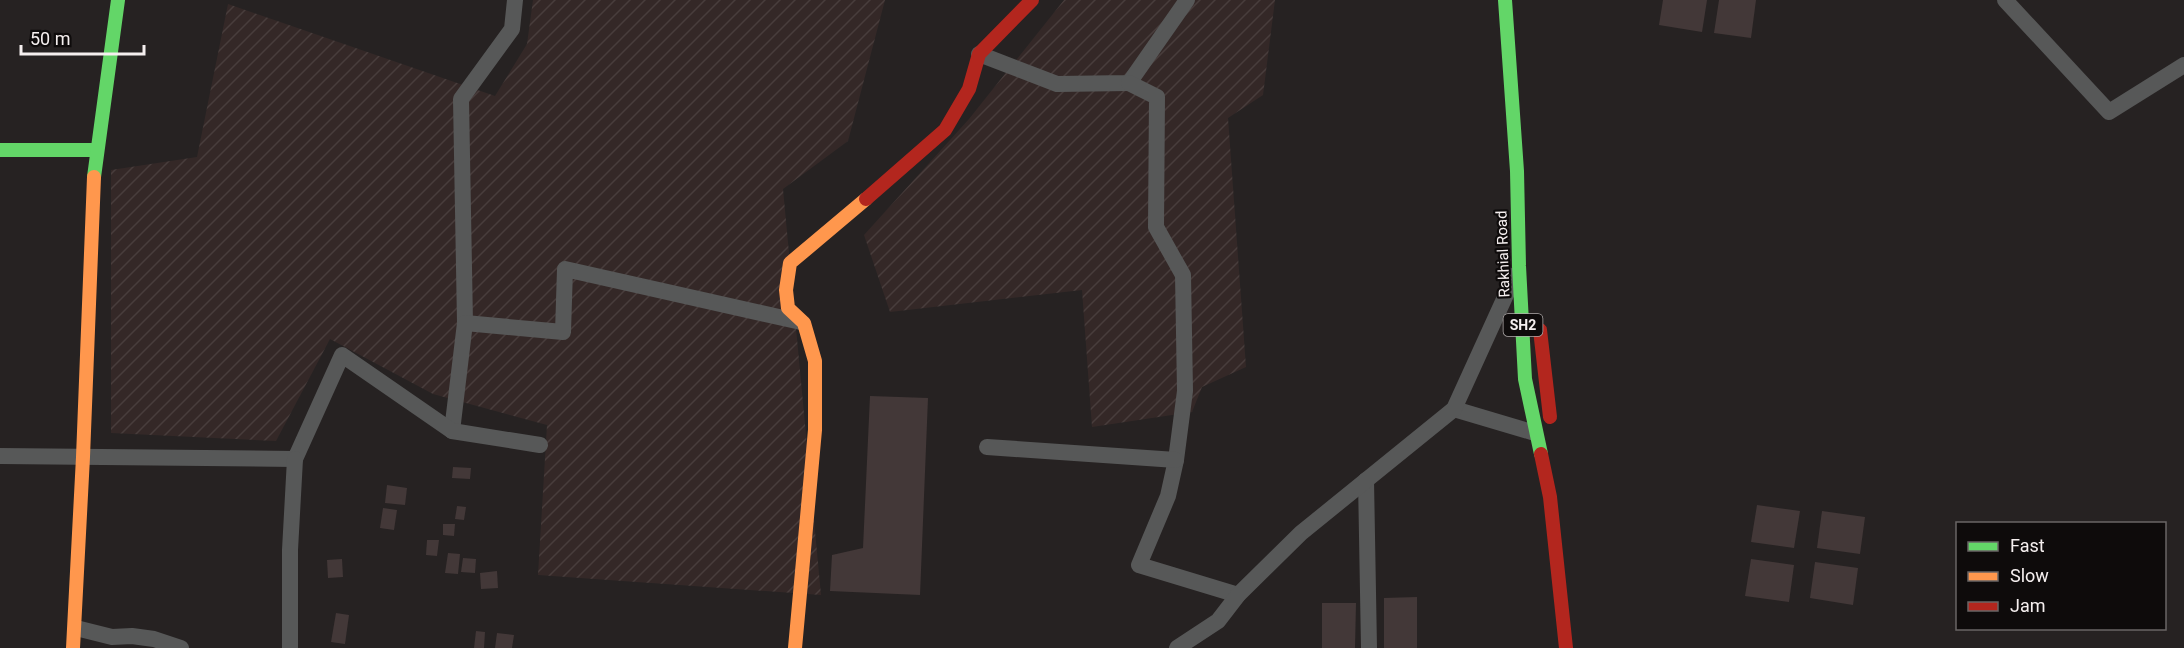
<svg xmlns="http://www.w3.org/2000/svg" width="2184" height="648" font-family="Roboto,sans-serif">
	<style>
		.industrial { fill: url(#industrial-furrows) }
		.building { fill: #433838 }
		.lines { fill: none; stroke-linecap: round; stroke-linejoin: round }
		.street { stroke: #575858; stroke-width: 16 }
		.fast { stroke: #63d668; stroke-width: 14 }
		.slow { stroke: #ff974d; stroke-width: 14 }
		.jam { stroke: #b3261e; stroke-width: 14 }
		.labels { text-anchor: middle; stroke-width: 4.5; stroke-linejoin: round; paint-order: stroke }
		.shield { fill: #0e0b0b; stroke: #b0abab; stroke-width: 1.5 }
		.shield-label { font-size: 14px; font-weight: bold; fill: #f5efef }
		.street-label { font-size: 15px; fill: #f5efef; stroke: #0e0b0b }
	</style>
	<defs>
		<pattern id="industrial-furrows" width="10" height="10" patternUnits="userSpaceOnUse" patternTransform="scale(1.5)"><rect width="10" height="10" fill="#342827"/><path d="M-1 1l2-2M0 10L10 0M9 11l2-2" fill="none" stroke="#483d3c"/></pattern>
	</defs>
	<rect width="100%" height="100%" fill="#262222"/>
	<g class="industrial">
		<polygon points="533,0 885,0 848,141 783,189 821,595 538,575 547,425 433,394 330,339 276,441 111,433 111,170 197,157 228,4 495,96 527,44"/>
		<polygon points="1064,0 1275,0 1263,95 1228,118 1246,367 1202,387 1192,412 1092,427 1082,290 890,312 864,235 969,119"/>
	</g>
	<g class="building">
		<polygon points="1663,0 1707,0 1702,32 1659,25"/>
		<polygon points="1719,0 1756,0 1751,38 1714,33"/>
		<polygon points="870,396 928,398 920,595 830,591 832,555 863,548"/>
		<polygon points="453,467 471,468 470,479 452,478"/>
		<polygon points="387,485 407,488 405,505 385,503"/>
		<polygon points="1757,505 1800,511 1794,548 1751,542"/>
		<polygon points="457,506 466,507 464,520 455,519"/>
		<polygon points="383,508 397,510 394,530 380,528"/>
		<polygon points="1822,511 1865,517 1860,554 1817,548"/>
		<polygon points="443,524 455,524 454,536 443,535"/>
		<polygon points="427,540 439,540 437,556 426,555"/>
		<polygon points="448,553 460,554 458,574 445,573"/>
		<polygon points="463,558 476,559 475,573 461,572"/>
		<polygon points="342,559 343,577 328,578 327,560"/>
		<polygon points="1751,559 1794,565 1789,602 1745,596"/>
		<polygon points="1815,562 1858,568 1853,605 1810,598"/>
		<polygon points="497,571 498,588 481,589 480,573"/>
		<polygon points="1417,597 1417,648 1384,648 1384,598"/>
		<polygon points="1322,603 1356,603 1355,648 1322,648"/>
		<polygon points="336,613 349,615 345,644 331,642"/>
		<polygon points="476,631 485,632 484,648 474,648"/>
		<polygon points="497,633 514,635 512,648 495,648"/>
	</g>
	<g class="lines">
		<g class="street">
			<polyline points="2005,0 2109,112 2184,65"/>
			<polyline points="979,54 1057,84 1129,83 1187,0"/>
			<polyline points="1129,83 1157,97 1156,227 1183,275 1185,391 1176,460 1168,496 1139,565 1238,595"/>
			<polyline points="465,323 461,99 512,29 515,0"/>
			<polyline points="1454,409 1535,433"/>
			<polyline points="452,431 465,323 563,332 565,269 801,322"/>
			<polyline points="987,447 1176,460"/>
			<polyline points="0,456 295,459 342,355 452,431 540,445"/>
			<polyline points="1366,480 1369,648"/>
			<polyline points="76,628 112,637 132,636 154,639 181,648"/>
			<polyline points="290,648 290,550 295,459"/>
			<polyline points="1177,648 1218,621 1238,595 1301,533 1454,409 1515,275"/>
		</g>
		<g class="fast">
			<polyline points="1505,0 1517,171 1519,266 1525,379 1541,454"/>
			<polyline points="0,150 97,150"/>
			<polyline points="94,177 118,0"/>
		</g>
		<g class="slow">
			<polyline points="73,648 83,457 94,177"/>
			<polyline points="795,648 815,430 815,361 804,323 788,308 786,290 790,263 866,199"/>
		</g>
		<g class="jam">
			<polyline points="866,199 945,130 969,89 979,54 1032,0"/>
			<polyline points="1540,330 1550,417"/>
			<polyline points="1541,454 1550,497 1566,648"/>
		</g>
	</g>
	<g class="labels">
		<rect class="shield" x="1503.5" y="314" width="39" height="22" rx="4.5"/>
		<g class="shield-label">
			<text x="1523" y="330">SH2</text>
		</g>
		<g class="street-label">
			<text transform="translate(1503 254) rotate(-92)" y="5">Rakhial Road</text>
		</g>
	</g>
	<rect x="1956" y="522" width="210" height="108" fill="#0e0b0b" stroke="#6a6666" stroke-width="1.5"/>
	<rect x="1968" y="542" width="30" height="9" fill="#63d668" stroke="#6a6666" stroke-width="1.5"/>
	<text x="2010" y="552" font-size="18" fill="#f5efef">Fast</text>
	<rect x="1968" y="572" width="30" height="9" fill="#ff974d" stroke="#6a6666" stroke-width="1.5"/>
	<text x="2010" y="582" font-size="18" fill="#f5efef">Slow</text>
	<rect x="1968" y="602" width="30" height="9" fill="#b3261e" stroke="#6a6666" stroke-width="1.5"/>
	<text x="2010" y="612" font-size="18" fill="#f5efef">Jam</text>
	<path d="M21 45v9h123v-9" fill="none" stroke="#f5efef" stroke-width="3"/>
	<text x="30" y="45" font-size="18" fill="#f5efef" stroke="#0e0b0b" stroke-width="4.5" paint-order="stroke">50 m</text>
</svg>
